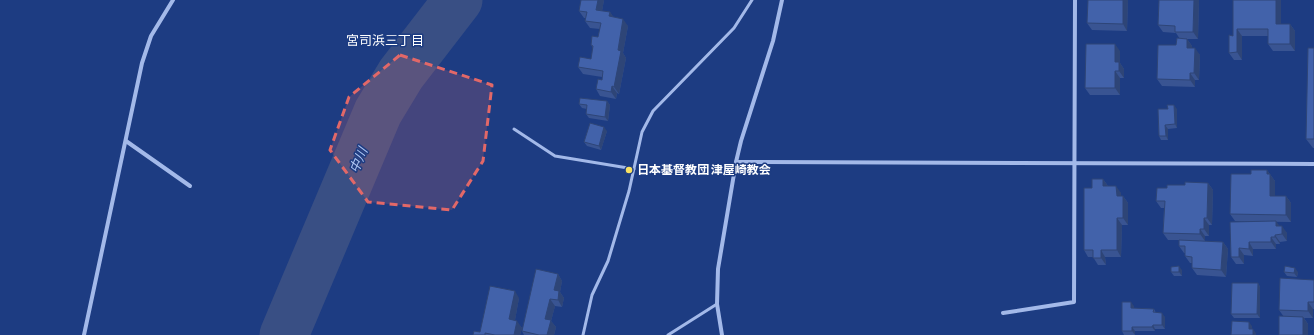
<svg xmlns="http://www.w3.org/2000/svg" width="1314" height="335" font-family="'Alegreya Sans','Noto Sans JP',sans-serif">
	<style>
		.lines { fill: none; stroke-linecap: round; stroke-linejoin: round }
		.river { stroke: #394f84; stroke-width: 49 }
		.service { stroke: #a3b9e9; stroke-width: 3 }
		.minor { stroke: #a3b9e9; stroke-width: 4 }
		.wall { fill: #395492 }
		.shaded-wall { fill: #2e4577 }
		.building { fill: #4262aa; stroke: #2e4577 }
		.marked { fill: #e26868; fill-opacity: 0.2; stroke: #e26868; stroke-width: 3; stroke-dasharray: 8 5; stroke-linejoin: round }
		.poi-dot { fill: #f9e162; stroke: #1d3c82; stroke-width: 1.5 }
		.labels { text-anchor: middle; stroke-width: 3; stroke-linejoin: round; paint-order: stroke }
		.poi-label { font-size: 12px; font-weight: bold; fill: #fff; stroke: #1d3c82; text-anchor: start }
		.neighbourhood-label { font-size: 13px; fill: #fff; stroke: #1d3c82 }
		.water-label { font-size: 13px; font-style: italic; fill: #aec4f1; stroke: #1d3c82 }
	</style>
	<rect width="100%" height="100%" fill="#1d3c82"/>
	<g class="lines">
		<polyline class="river" points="284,335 378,112 401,74 458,0"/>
		<g class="service">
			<polyline points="514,129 555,156 634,169"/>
			<polyline points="583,335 592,295 608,261 629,191 642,132 653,111 734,28 752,0"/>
			<polyline points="668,335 717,304"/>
		</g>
		<g class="minor">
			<polyline points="126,141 190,186"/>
			<polyline points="736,162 1314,164"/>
			<polyline points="1003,313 1074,302 1075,0"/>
			<polyline points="84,335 142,63 151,36 173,0"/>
			<polyline points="722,335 717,304 718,269 736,162 741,141 773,41 782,0"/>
		</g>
	</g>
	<g class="wall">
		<polygon points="604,0 602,11 610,12 613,17 628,26 623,53 626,58 619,94 617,93 616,99 600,96 596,89 602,80 602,77 583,74 578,67 591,59 593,48 591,45 598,37 600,29 590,28 585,21 586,18 584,18 579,11"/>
		<polygon points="1128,0 1127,31 1092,30 1087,23"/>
		<polygon points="1199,0 1198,39 1187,39 1192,46 1192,48 1200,55 1199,80 1195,80 1195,87 1162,86 1157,79 1180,39 1176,33 1163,32 1158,25"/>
		<polygon points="1233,0 1281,24 1290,24 1295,31 1295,51 1273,51 1268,44 1268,36 1242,36 1242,60 1234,60 1229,53 1233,36"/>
		<polygon points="1314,48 1314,148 1313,148 1306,139"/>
		<polygon points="1120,51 1120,63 1124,69 1124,78 1120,78 1120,95 1090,95 1085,88"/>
		<polygon points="607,101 610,105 608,121 589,118 586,114 587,109 582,108 579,104"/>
		<polygon points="1158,109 1177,109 1177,128 1168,129 1168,140 1161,140 1159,136"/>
		<polygon points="607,131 601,150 587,146 584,142"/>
		<polygon points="1267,170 1275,181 1275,196 1286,196 1291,203 1291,222 1235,221 1230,214 1251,174"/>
		<polygon points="1103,179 1108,186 1121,193 1121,196 1123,196 1128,203 1128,225 1122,225 1121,257 1105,257 1106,265 1098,265 1093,257 1088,257 1084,250 1092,188"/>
		<polygon points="1208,183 1213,190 1212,225 1209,225 1209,236 1205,236 1205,241 1223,242 1228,249 1226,277 1197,275 1192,268 1192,263 1190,263 1185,256 1185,253 1184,253 1179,246 1179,240 1168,240 1163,233 1164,208 1161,208 1156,201 1167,188 1185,185"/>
		<polygon points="1230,222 1279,226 1287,233 1287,241 1280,242 1280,244 1276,244 1276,249 1253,249 1253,256 1244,255 1244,264 1236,264 1231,257"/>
		<polygon points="1182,270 1182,276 1174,276 1171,272"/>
		<polygon points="1284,272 1298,272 1297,277 1287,276"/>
		<polygon points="558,274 562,281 560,292 564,298 562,307 555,306 551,321 556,327 554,335 524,335 522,331"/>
		<polygon points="1314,280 1314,309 1313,309 1313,318 1304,318 1308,324 1308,335 1279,335 1284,317 1279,310"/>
		<polygon points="1258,283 1260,287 1260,318 1234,318 1231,314"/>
		<polygon points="519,298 515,320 522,328 520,335 473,335 480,332"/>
		<polygon points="1134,306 1134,308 1154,309 1156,313 1165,317 1165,329 1155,329 1155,331 1135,331 1135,335 1124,335 1122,331"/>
	</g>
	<g class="shaded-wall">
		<polygon points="598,0 604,0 601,17 596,10"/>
		<polygon points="1123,0 1128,0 1127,31 1123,24"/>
		<polygon points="1194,0 1199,0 1198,39 1193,32"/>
		<polygon points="1276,0 1281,0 1281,31 1276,24"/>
		<polygon points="610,12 615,19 609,16"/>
		<polygon points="623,19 628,26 623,53 626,58 619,94 614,87 618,50"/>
		<polygon points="1290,24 1295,31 1295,51 1290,44"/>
		<polygon points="1237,29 1242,36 1242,60 1237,52"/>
		<polygon points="1187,39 1192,46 1192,55 1187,48"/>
		<polygon points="1115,44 1120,51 1120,63 1124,69 1124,78 1119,71 1115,62"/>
		<polygon points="1195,48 1200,55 1199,80 1194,73"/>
		<polygon points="1115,71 1120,78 1120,95 1115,88"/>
		<polygon points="1190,73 1195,80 1195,87 1190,80"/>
		<polygon points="612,86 617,93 616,99 611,92"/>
		<polygon points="607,101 610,105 608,121 605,117"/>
		<polygon points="1174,105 1177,109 1177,128 1175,124"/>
		<polygon points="1165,125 1168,129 1168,140 1166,136"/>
		<polygon points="604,127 607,131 601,150 599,146"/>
		<polygon points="1267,170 1275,181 1275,203 1270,196 1267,174"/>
		<polygon points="1103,179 1108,186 1103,186"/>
		<polygon points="1208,183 1213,190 1212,225 1207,218"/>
		<polygon points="1116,186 1121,193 1121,203 1117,196"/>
		<polygon points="1123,196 1128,203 1128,225 1123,218"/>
		<polygon points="1286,196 1291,203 1291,222 1286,215"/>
		<polygon points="1117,218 1122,225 1121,257 1117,250"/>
		<polygon points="1204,218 1209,225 1209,236 1204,229"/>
		<polygon points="1276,221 1281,228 1276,226"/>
		<polygon points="1282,226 1287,233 1287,241 1282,234"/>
		<polygon points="1200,229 1205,236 1205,241 1200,234"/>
		<polygon points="1275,235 1280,242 1280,244 1275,237"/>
		<polygon points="1271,237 1276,244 1276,249 1271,242"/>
		<polygon points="1223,242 1228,249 1226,277 1221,270"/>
		<polygon points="1249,242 1253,249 1253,256 1249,249"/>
		<polygon points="1239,248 1244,255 1244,264 1239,257"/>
		<polygon points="1101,250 1105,257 1106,265 1101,258"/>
		<polygon points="1179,266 1182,270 1182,276 1179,272"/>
		<polygon points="1295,268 1298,272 1297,277 1294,273"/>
		<polygon points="558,274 562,281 560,292 564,298 562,307 558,300 554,290"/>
		<polygon points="1258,283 1260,287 1260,318 1257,314"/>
		<polygon points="515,291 519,298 514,326 509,319"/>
		<polygon points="550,299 555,306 551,321 556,327 554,335 547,335 545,319"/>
		<polygon points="1131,302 1134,306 1134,312 1131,308"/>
		<polygon points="1308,302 1313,309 1313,318 1308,311"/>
		<polygon points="1162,313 1165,317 1165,329 1162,325"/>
		<polygon points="1303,317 1308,324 1308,335 1303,335"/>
		<polygon points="517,321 522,328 520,335 514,335"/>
		<polygon points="1249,322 1252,326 1252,333 1249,329"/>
		<polygon points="1153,325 1155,329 1155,331 1152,327"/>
		<polygon points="1132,327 1135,331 1135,335 1132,331"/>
		<polygon points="1253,329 1256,333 1256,335 1253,335"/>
	</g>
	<g class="building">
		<polygon points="581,0 598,0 596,10 610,12 609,16 623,19 618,50 621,51 614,87 612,86 611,92 596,89 598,79 602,80 603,71 578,67 580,57 591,59 593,46 591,45 592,36 598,37 601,23 585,21 587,12 579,11"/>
		<polygon points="1088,0 1123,0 1123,24 1087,23"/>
		<polygon points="1159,0 1194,0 1193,32 1175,32 1175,26 1158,25"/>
		<polygon points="1233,0 1276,0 1276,24 1290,24 1290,44 1268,44 1268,29 1237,29 1237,52 1229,53 1229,35 1233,36"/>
		<polygon points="1177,38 1187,39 1187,48 1195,48 1194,73 1190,73 1190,80 1157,79 1158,45 1176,45"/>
		<polygon points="1086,44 1115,44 1115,62 1119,62 1119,71 1115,71 1115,88 1085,88"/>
		<polygon points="1308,48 1314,48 1314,139 1306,139"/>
		<polygon points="580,98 607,101 605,117 586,114 587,105 579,104"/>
		<polygon points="1167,105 1174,105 1175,124 1165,125 1166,136 1159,136 1158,109 1168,109"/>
		<polygon points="590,123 604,127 599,146 584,142"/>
		<polygon points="1251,170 1267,170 1267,174 1270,174 1270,196 1286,196 1286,215 1230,214 1231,174 1251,174"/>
		<polygon points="1092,179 1103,179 1103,186 1116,186 1117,196 1123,196 1123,218 1117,218 1117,250 1101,250 1101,258 1093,258 1093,250 1084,250 1084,188 1092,188"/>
		<polygon points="1185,182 1208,183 1207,218 1204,218 1204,229 1200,229 1200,234 1163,233 1165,201 1156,201 1157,188 1167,188 1167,185 1185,185"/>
		<polygon points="1276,221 1276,226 1282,226 1282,234 1275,235 1275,237 1271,237 1271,242 1249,242 1249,249 1239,248 1239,257 1231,257 1230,222"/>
		<polygon points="1179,240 1223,242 1221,270 1192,268 1192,257 1185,256 1185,246 1179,246"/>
		<polygon points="1179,266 1179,272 1171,272 1171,267"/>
		<polygon points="1285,266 1295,268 1294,273 1284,272"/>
		<polygon points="536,269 558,274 554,290 559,291 558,300 550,299 545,319 551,320 547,335 539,335 522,331"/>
		<polygon points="1280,278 1314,280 1314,302 1308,302 1308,311 1279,310"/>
		<polygon points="1232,283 1258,283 1257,314 1231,314"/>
		<polygon points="490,286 515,291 509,319 517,321 514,335 495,335 485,333 485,335 473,335 474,331 480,332"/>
		<polygon points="1122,302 1131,302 1131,308 1154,309 1153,312 1162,313 1162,325 1153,325 1152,327 1132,327 1132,331 1122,331"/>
		<polygon points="1279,316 1303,317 1303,335 1279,335"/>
		<polygon points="1232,321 1249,322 1249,329 1253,329 1253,335 1231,335"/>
	</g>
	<path class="marked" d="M400 55 492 85 483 161 452 210 368 202 330 150 349 97Z"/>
	<circle class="poi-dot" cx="629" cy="170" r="4"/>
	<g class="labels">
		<g class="poi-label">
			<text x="637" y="174">日本基督教団 津屋崎教会</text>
		</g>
		<g class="neighbourhood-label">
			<text x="385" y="45">宮司浜三丁目</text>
		</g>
		<g class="water-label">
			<text transform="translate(358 160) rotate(-67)" y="5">中川</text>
		</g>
	</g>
</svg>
